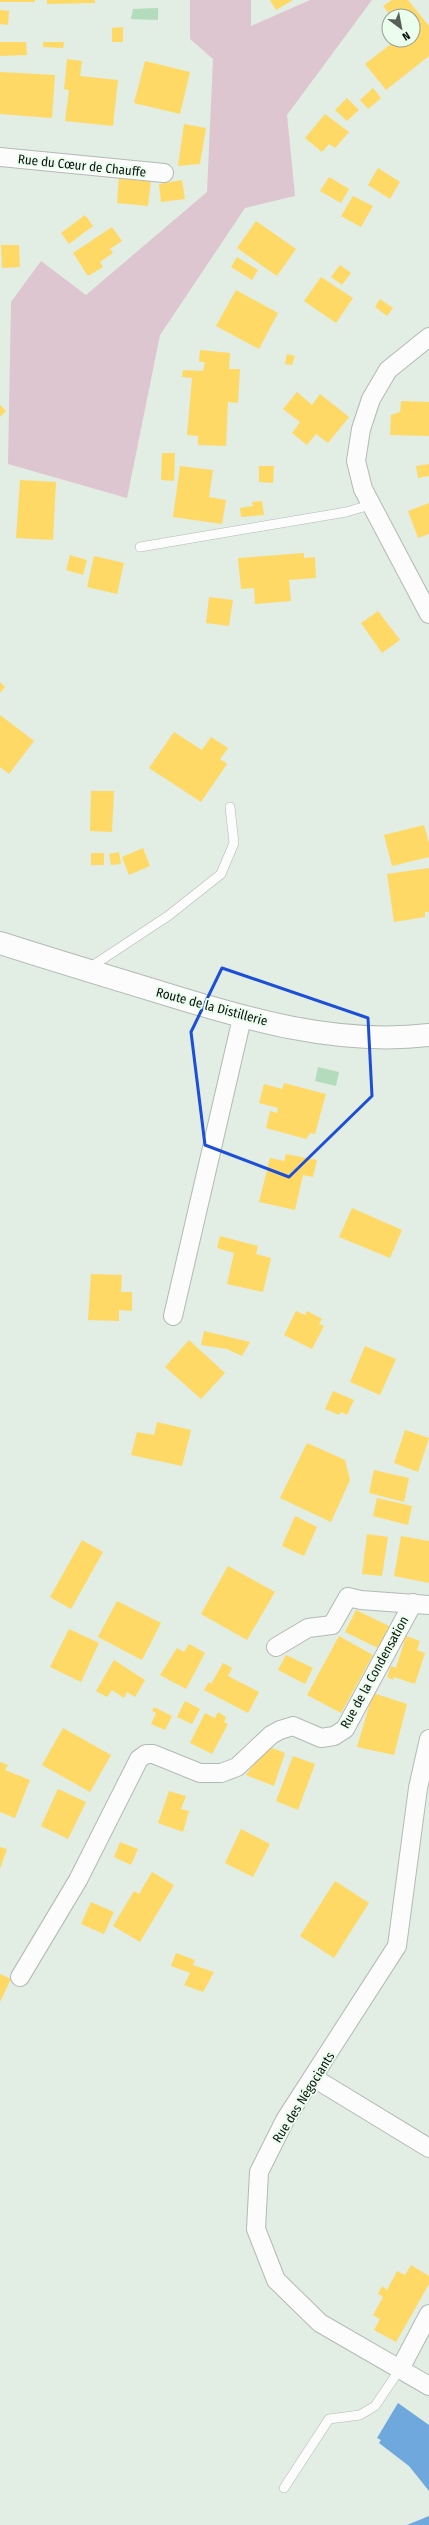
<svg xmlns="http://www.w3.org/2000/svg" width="429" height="2525" font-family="'Fira Sans Condensed',sans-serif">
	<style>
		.green { fill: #ddc6d0 }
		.water { fill: #b2dcbb }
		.homes { fill: #ffd966 }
		.schools { fill: #6fa8dc }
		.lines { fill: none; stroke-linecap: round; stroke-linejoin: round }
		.service-casing { stroke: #b2bab4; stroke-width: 10 }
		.minor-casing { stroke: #b2bab4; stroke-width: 20 }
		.tertiary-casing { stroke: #b2bab4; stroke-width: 24 }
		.service { stroke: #fbfcfb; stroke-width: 9 }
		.minor { stroke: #fbfcfb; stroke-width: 18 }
		.tertiary { stroke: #fbfcfb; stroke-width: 22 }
		.marked { fill: none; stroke: #1d4ed8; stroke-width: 3; stroke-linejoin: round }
		.labels { text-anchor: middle; stroke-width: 4; stroke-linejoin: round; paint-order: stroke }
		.street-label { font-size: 13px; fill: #0c120d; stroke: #ebfeee }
	</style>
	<rect width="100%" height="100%" fill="#e2ede4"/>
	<polygon class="green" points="190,0 251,0 251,26 310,0 372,0 287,115 295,196 245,208 160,335 127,498 8,464 11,302 41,261 86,295 207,192 213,59 190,39"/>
	<g class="water">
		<polygon points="158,8 158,20 131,19 133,9"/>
		<polygon points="318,1067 339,1072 336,1086 315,1081"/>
	</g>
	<g class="homes">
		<rect x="0" y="0" width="35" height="2"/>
		<polygon points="47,0 95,0 95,3 47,4"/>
		<polygon points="270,0 293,0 276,10"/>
		<polygon points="392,0 408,0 429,26 429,56 386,90 365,64 396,40 413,40 413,16 402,16 399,12 391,16 383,6"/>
		<polygon points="0,10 9,11 8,25 0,24"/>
		<polygon points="123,27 123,42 112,42 112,28"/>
		<polygon points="0,42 26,42 27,55 0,56"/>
		<polygon points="43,42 64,42 63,48 43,47"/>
		<polygon points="67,59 82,61 80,76 118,80 113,126 65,121 69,90 64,89"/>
		<polygon points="145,61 190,72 180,114 134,103"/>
		<polygon points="0,72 55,75 52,118 0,114"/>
		<polygon points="373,88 381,98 368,109 360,100"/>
		<polygon points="347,98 359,110 347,121 335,110"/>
		<polygon points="325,114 349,132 335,148 329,144 322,152 305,138"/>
		<polygon points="184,124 206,128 200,164 178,166"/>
		<polygon points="378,168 400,182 390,199 368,185"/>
		<polygon points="119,177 151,180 148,206 117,203"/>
		<polygon points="329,177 349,189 341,203 320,191"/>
		<polygon points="182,180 185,199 161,202 159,184"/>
		<polygon points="353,196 373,206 361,227 341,216"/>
		<polygon points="85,215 93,226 69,244 61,233"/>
		<polygon points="256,221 296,249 277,276 237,248"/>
		<polygon points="112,227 122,241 110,249 113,253 100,262 103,267 88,276 73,253"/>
		<polygon points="1,245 19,245 20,267 2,268"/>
		<polygon points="237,257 258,270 252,280 231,267"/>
		<polygon points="340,265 351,273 342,285 331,277"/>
		<polygon points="321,277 353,298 336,323 304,301"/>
		<polygon points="236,290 278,313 259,349 216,326"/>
		<polygon points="380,299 393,308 387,316 375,307"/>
		<polygon points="200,350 230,353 229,369 240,369 238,403 228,402 226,446 198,445 198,436 187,435 192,378 182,377 183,370 203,371 205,362 199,362"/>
		<polygon points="287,354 295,356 292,365 285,364"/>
		<polygon points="297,392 312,405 320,394 349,417 328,443 316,434 307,445 292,433 300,422 283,409"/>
		<polygon points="401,401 429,402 429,436 390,435 391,415 400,412"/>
		<polygon points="0,405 6,411 0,417"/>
		<polygon points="162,453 175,453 174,481 161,480"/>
		<polygon points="429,464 429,476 418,478 416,466"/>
		<polygon points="180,466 213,470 209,497 226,500 222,524 173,517"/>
		<polygon points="259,466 274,466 273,483 259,482"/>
		<polygon points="20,480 56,482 53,540 16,538"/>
		<polygon points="262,501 264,515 241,517 240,508 253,506 252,502"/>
		<polygon points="429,503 429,534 418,538 408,511"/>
		<polygon points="304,553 304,558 315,557 316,578 289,580 291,601 255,604 254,588 241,589 238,558"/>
		<polygon points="70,555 87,560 83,575 66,570"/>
		<polygon points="94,556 124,563 117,594 87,587"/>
		<polygon points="209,597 233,600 229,626 206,623"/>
		<polygon points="378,611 400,640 382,653 361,623"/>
		<polygon points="0,682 5,687 0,693"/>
		<polygon points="0,715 34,741 9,774 0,767"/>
		<polygon points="174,732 202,750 211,737 228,748 220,759 227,764 201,802 149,768"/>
		<polygon points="91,791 114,791 112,832 90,831"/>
		<polygon points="424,825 429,843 429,857 392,866 384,835"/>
		<polygon points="143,848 150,866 129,875 122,857"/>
		<polygon points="119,852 121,864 111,865 109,854"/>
		<rect x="91" y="853" width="13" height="12"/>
		<polygon points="429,868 429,912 425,912 425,917 394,922 387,874"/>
		<polygon points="284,1083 326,1094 315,1134 310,1133 306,1139 266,1128 270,1111 277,1113 278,1108 259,1103 264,1084 282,1089"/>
		<polygon points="286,1154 317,1160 313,1177 303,1175 295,1210 259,1202 270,1158 284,1161"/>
		<polygon points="352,1208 402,1230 390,1258 339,1237"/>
		<polygon points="220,1236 258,1246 256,1254 271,1258 263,1292 227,1284 234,1253 217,1248"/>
		<polygon points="91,1274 122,1275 121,1292 132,1292 132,1311 119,1310 119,1321 88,1320"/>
		<polygon points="296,1311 305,1315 307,1311 322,1319 319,1324 324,1326 312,1349 284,1335"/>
		<polygon points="204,1331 250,1342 242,1356 227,1349 201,1345"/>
		<polygon points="189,1340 225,1373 201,1399 165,1367"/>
		<polygon points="365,1346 396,1359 380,1395 350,1382"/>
		<polygon points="333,1391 354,1400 347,1415 341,1412 339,1415 325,1409"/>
		<polygon points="157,1422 191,1430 182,1466 131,1455 137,1432 154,1435"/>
		<polygon points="405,1430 429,1438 418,1472 394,1463"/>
		<polygon points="307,1443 345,1460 350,1480 331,1522 280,1498"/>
		<polygon points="374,1470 409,1478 404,1502 369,1493"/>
		<polygon points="377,1498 412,1506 408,1525 373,1516"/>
		<polygon points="295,1516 317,1527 304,1556 282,1546"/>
		<polygon points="367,1534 388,1537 382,1576 362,1574"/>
		<polygon points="401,1536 429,1541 429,1583 394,1576"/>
		<polygon points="82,1540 103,1552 71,1609 50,1597"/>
		<polygon points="228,1566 275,1592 247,1640 201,1614"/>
		<polygon points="117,1601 161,1623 142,1660 98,1637"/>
		<polygon points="356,1610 389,1626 378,1648 345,1632"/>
		<polygon points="69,1629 99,1643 81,1682 50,1667"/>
		<polygon points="339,1636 373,1655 341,1713 307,1695"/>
		<polygon points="406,1636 420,1641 417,1650 425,1653 415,1684 394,1677 393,1680 387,1677 391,1666 396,1668"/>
		<polygon points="189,1644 205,1653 186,1689 160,1675 177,1648 184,1652"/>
		<polygon points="286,1655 313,1668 305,1684 278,1670"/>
		<polygon points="114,1660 145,1680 135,1697 127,1692 124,1698 112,1690 107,1697 96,1691"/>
		<polygon points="223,1663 232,1668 228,1676 259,1692 248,1713 204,1690 209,1682 211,1684"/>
		<polygon points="373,1693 407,1704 394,1755 357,1747"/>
		<polygon points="185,1701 200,1709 192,1724 177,1717"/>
		<polygon points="154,1707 172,1716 165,1730 151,1724 156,1713 152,1711"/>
		<polygon points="218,1712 226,1717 224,1722 228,1724 212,1754 190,1743 205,1713 215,1718"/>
		<polygon points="63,1728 111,1755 90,1792 42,1765"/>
		<polygon points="267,1746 285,1753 274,1786 246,1775"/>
		<polygon points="293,1756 315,1764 298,1810 276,1801"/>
		<polygon points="0,1762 8,1765 5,1770 30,1780 15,1818 0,1812"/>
		<polygon points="58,1789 86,1802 68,1839 41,1826"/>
		<polygon points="169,1791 186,1796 181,1809 189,1811 183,1832 158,1823"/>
		<polygon points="241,1829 270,1844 253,1877 225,1863"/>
		<polygon points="120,1842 138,1849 131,1865 114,1857"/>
		<polygon points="0,1847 7,1849 0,1869"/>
		<polygon points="152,1872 174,1885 140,1942 113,1926 134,1891 139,1894"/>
		<polygon points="335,1881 369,1903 334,1958 300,1936"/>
		<polygon points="91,1902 114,1912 104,1934 81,1924"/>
		<polygon points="176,1953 195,1960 193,1965 214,1972 203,1992 184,1985 190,1973 171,1966"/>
		<polygon points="0,1974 11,1979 0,2002"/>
		<polygon points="411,2265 429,2276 429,2284 396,2342 374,2330 380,2319 373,2315 383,2297 378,2294 382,2286 387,2290 397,2271 405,2275"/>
	</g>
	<g class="schools">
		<polygon points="398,2403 429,2425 429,2491 409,2466 379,2443 381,2440 377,2438"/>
		<polygon points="429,2516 429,2525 407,2525"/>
	</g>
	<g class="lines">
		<g class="service-casing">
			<g id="service">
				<polyline points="140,547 346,512 370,505"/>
				<polyline points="89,968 168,916 221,874 234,843 230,807"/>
				<polyline points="284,2488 329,2419 360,2415 375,2406 400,2369"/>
			</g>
		</g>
		<g class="minor-casing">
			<g id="minor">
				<polyline points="0,157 164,173"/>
				<polyline points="429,337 388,370 371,399 361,429 356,461 363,489 429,614"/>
				<polyline points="173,1316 242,1018"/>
				<polyline points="276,1647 308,1628 332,1625 348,1597 361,1600 429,1605"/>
				<polyline points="429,1739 418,1788 397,1946 285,2120 259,2172 256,2229 276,2280 320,2323 429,2386"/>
				<polyline points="20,1977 78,1880 139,1759 146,1754 153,1754 200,1773 221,1773 237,1767 271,1735 280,1730 293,1726 321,1738 334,1736 345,1729 413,1603"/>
				<polyline points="314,2078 429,2148"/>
				<polyline points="400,2369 429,2314"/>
			</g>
		</g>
		<g class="tertiary-casing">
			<path id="tertiary" d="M0 943C53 960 106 976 159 992 246 1019 337 1046 429 1035"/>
		</g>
		<use href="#service" class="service"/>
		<use href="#minor" class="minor"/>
		<use href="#tertiary" class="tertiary"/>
	</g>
	<path class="marked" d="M222 968 368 1018 372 1096 289 1177 205 1145 191 1032Z"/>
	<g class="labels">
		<g class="street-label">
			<text transform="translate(82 165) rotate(6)" y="5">Rue du Cœur de Chauffe</text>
			<text transform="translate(212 1006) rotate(15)" y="5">Route de la Distillerie</text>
			<text transform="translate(374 1672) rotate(-61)" y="5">Rue de la Condensation</text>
			<text transform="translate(303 2097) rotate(-58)" y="5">Rue des Négociants</text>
		</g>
	</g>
	<g transform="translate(401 28) rotate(148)"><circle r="19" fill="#ebfeee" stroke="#92a094"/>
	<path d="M0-3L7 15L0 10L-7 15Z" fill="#575f58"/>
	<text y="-6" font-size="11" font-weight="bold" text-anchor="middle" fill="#0c120d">N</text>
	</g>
</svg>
